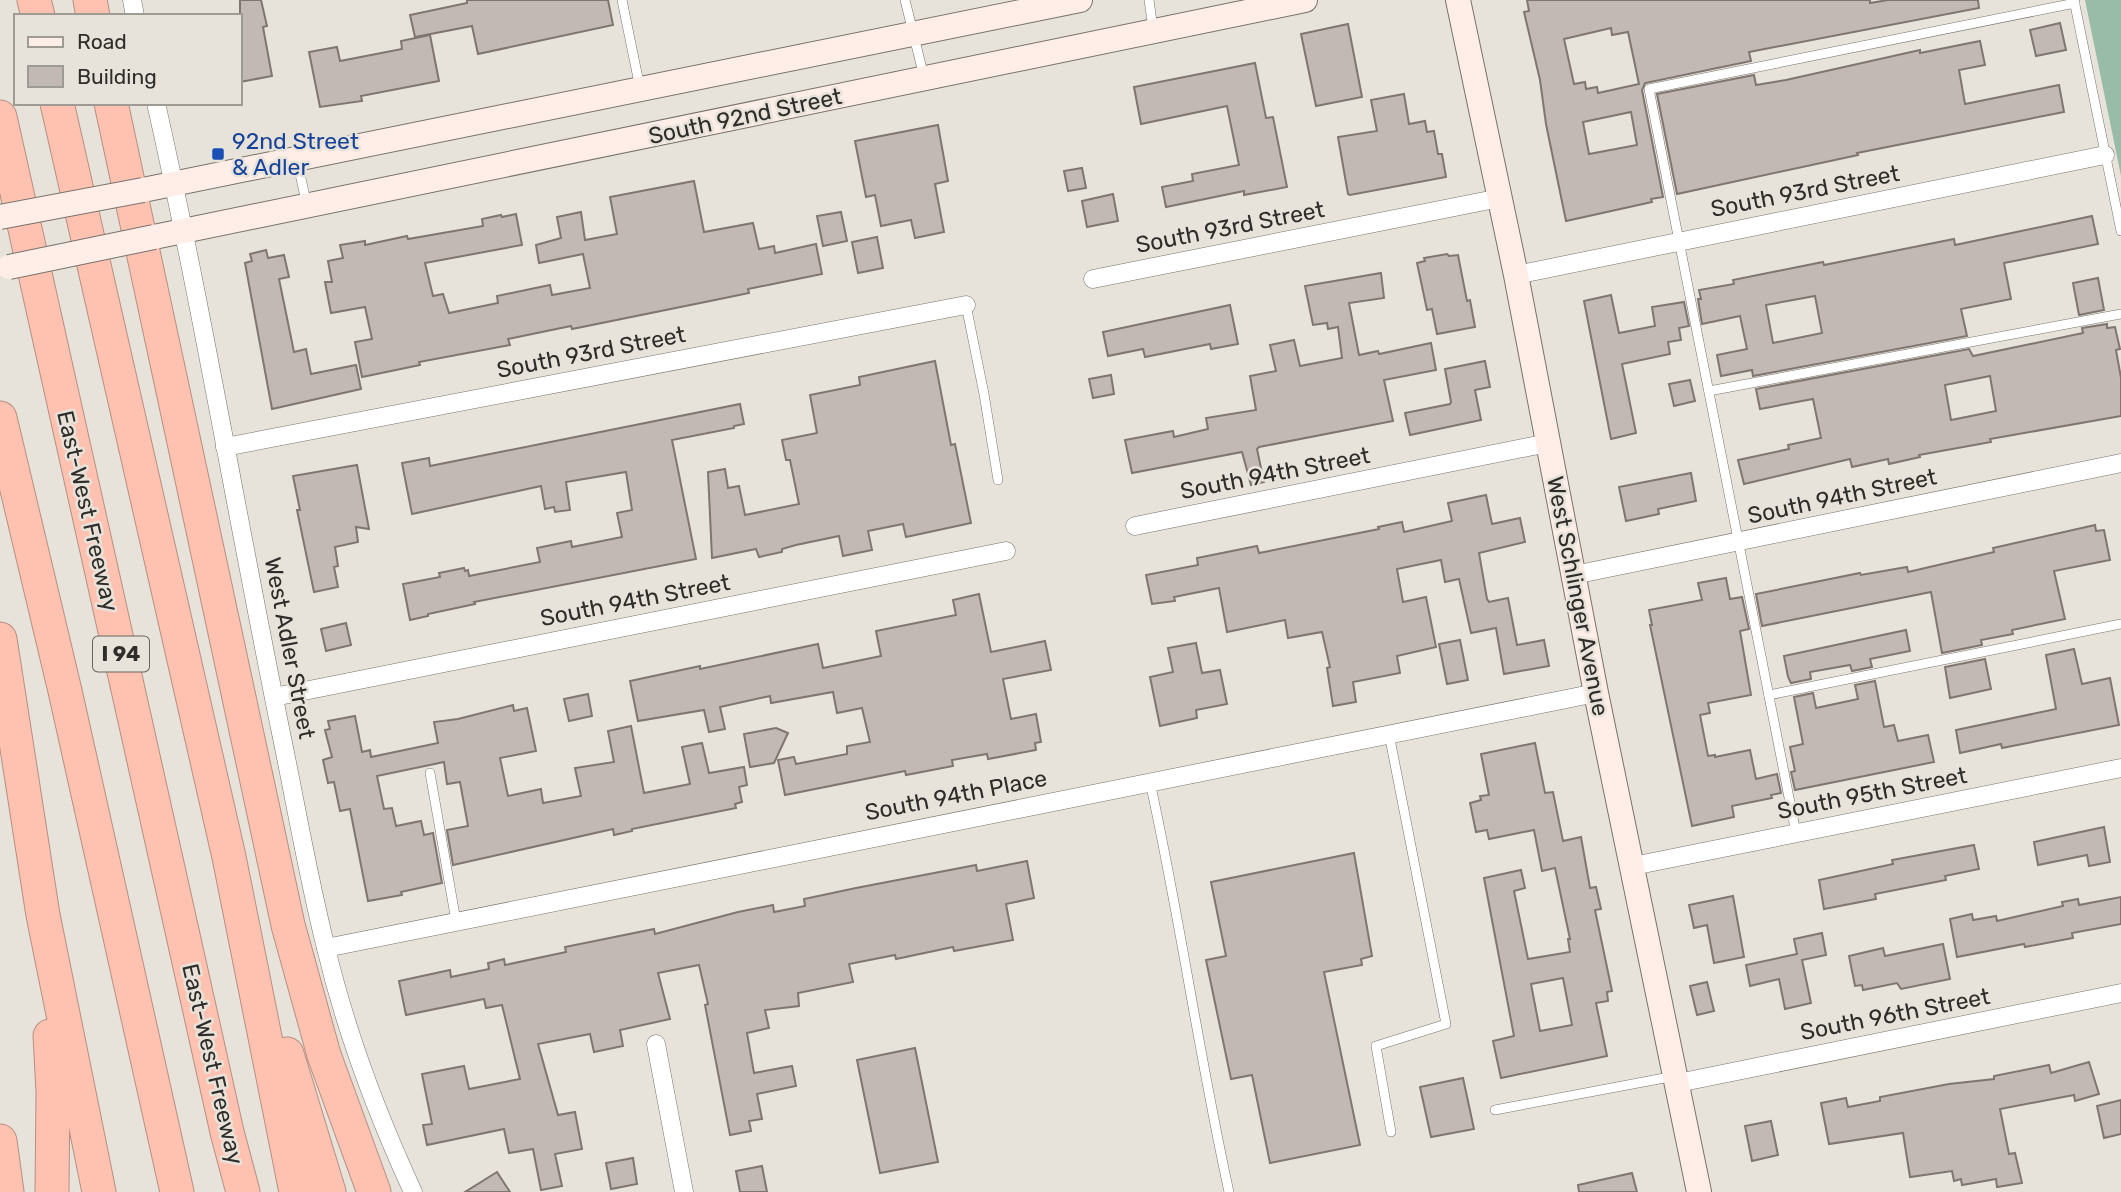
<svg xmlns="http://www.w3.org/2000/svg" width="2121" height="1192" font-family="Rubik,sans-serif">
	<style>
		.green { fill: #99bca8 }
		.building { fill: #c3b9b4; stroke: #7f7671; stroke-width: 2; fill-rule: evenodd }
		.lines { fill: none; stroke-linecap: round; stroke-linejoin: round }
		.lane-casing { stroke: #77736b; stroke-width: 10 }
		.street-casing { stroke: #77736b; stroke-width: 19 }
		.secondary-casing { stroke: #77736b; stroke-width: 26 }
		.highway-casing { stroke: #b68e82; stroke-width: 35 }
		.lane { stroke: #fff; stroke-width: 9 }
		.street { stroke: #fff; stroke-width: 18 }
		.secondary { stroke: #ffede8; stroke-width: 24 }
		.highway { stroke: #ffc2b1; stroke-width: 33 }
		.secondary-bridge-casing { stroke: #77736b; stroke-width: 26; stroke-linecap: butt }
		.secondary-bridge { stroke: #ffede8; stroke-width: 24 }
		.transit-dot { fill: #1a4fb4; stroke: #e8e3da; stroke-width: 2.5 }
		.labels { text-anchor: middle; stroke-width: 5; stroke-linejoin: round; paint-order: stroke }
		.shield { fill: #e8e3da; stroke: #66645f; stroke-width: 2 }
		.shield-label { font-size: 21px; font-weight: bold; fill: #2f2d2a }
		.street-label { font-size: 23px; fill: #2f2d2a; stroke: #e8e3da }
		.transit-label { font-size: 23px; fill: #164399; stroke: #e8e3da; text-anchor: start }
	</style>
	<rect width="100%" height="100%" fill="#e8e3da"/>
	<polygon class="green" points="2085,0 2121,0 2121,176"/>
	<g class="building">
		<polygon points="240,0 261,0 267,26 263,27 272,76 240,82"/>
		<polygon points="467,0 608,0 613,25 478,54 472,26 415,37 410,15 467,3"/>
		<path d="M1527 0H1870V3L1888 0H1978L1979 8 1749 52 1751 61 1645 83 1642 90 1663 197 1651 199 1652 202 1566 221 1546 124 1540 80 1524 12 1529 11ZM1611 28 1612 35 1628 32 1639 84 1598 93 1597 87 1586 89 1585 82 1574 84 1564 39ZM1631 112 1637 145 1589 154 1583 122Z"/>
		<polygon points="2060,23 2066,50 2036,56 2030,30"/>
		<polygon points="1348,24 1362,97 1316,106 1301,34"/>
		<polygon points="430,35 439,81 361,96 362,101 320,107 309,52 337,47 340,61 402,49 401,41"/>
		<polygon points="1980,41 1985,65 1959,70 1965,104 2059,85 2064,112 1857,153 1858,155 1677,194 1657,94 1754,75 1756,85 1786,80 1920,50 1920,53"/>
		<polygon points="1255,63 1266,118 1273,117 1287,187 1244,195 1244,191 1166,207 1162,187 1193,181 1192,174 1239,165 1227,106 1141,124 1134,87"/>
		<polygon points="1404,94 1409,124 1425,121 1427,132 1434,131 1438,154 1442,154 1446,177 1350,195 1348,194 1338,137 1377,131 1371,100"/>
		<polygon points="938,125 948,181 935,184 944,232 915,238 911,220 881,226 875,195 866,197 855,141"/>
		<polygon points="1082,168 1086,188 1068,191 1064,171"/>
		<polygon points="694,181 704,232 753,223 759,249 774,246 775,253 816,244 822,274 748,289 749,293 715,300 572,329 571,326 508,339 510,345 419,362 420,365 362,377 355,342 372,339 365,307 331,313 325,282 332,282 328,261 343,258 340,245 365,241 365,245 407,236 408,239 483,226 482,219 501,215 502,217 516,214 522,245 425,263 433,296 443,294 449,313 498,303 497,296 550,285 552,295 590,288 583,254 539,263 536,245 561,238 557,217 581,212 585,240 617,234 610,197"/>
		<polygon points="1113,194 1118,221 1087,227 1082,201"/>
		<polygon points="841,212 847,241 823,246 817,216"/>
		<path d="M2092 216 2098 244 2004 263 2011 299 1961 309 1967 336 1753 376 1752 370 1721 376 1717 355 1747 349 1740 316 1702 324 1698 299H1701L1699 290 1734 284 1733 280 1823 262 1824 265 1954 239 1955 245ZM1815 296 1822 333 1773 343 1766 305Z"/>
		<polygon points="877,237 883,268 858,273 852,242"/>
		<polygon points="266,250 268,258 284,255 289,277 279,279 294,352 306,349 311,374 356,365 361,389 272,409 245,263 252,261 250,254"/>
		<polygon points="1447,254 1449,256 1458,255 1467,301 1470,300 1475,327 1437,334 1432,309 1427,310 1417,263 1425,261 1424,258"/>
		<polygon points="1381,273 1384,298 1349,303 1359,355 1378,351 1379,354 1431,343 1436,370 1384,380 1393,421 1259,447 1257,449 1264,482 1251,485 1242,452 1132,473 1125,440 1173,431 1174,437 1208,429 1206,418 1256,410 1250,376 1276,371 1270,345 1294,340 1300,366 1342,358 1338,327 1328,329 1327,323 1313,325 1305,286"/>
		<polygon points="2098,278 2104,310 2079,315 2073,283"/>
		<polygon points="1611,295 1619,333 1655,326 1652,307 1684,302 1689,326 1679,328 1681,340 1668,342 1670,354 1622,364 1636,433 1611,439 1584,301"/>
		<polygon points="1230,305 1238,344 1211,349 1210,344 1145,357 1143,349 1108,356 1103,332"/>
		<path d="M2107 324V328L2115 327 2120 349 2116 350 2121 378V416L1990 439 1991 442 1919 455 1920 457 1889 464 1888 459 1852 467 1850 459 1744 484 1738 460 1789 449 1788 445 1821 438 1813 399 1760 409 1756 389 1969 349 1973 356 2083 333 2082 328ZM1990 376 1996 411 1951 420 1945 385Z"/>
		<polygon points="935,361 951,445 955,444 971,523 906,537 903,524 868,531 872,550 843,556 839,536 796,545 782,549 782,552 759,557 756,549 712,558 708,472 725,469 728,488 739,486 745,515 799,504 790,460 786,460 782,440 817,433 810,395 860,385 859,377"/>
		<polygon points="1485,361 1490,387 1475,390 1481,420 1410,435 1405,413 1450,404 1451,402 1445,369"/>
		<polygon points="1111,375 1114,394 1093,398 1089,379"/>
		<polygon points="1690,380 1695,401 1674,406 1669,384"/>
		<polygon points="740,404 744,424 734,426 734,428 672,440 696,559 474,602 475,604 428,614 428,616 410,620 403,584 440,577 439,573 464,568 465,571 468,570 469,576 540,562 537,548 571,541 572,547 622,537 617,513 632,510 626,472 566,482 570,510 555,512 554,507 545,509 541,486 412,514 402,463 429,458 430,466"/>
		<polygon points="357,465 369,529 356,527 358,542 335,547 338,566 334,567 338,587 314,592 297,510 300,510 293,476"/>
		<polygon points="1691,473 1696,501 1658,509 1659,514 1626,521 1619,487"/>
		<polygon points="1486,495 1492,524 1520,518 1525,542 1479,553 1487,599 1489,602 1508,598 1517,645 1544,640 1549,666 1504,674 1496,628 1471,633 1459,579 1445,582 1441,560 1397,569 1403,602 1426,597 1436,647 1397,656 1400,673 1353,682 1356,702 1333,706 1327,668 1330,667 1322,632 1288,638 1285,620 1227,632 1219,588 1174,597 1175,601 1152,604 1146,575 1198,565 1197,558 1257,546 1259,553 1379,529 1378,527 1402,522 1404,532 1452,521 1448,503"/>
		<polygon points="2095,525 2096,531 2104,530 2110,560 2054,571 2065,619 2012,630 2013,634 1981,640 1982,645 1942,653 1931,592 1762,626 1756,594 1860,573 1861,575 1907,567 1908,572 1994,552 1993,548"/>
		<polygon points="1726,578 1730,599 1742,597 1749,629 1740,631 1751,695 1708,703 1710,713 1700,715 1708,756 1715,755 1715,757 1750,750 1756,779 1777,774 1781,793 1771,795 1772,798 1732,806 1734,817 1692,826 1650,625 1652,625 1649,610 1702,600 1698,583"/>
		<polygon points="979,594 991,652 1045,641 1051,670 1003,679 1011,719 1036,714 1041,742 1035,743 1036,750 988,759 987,754 952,760 953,766 906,775 905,771 785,795 778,760 794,757 796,764 847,754 847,746 870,742 862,708 837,713 833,692 771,703 770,696 720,707 725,729 709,732 704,710 638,721 630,681 700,666 700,669 818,644 823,668 881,656 876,631 956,615 953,600"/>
		<polygon points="346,623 351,645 326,651 321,629"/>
		<polygon points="1906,630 1910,651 1870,659 1872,667 1852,671 1850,665 1810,672 1811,679 1791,683 1788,677 1784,656"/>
		<polygon points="1460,640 1468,680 1447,684 1439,644"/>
		<polygon points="1196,643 1202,673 1220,670 1227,704 1196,710 1197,718 1160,726 1150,677 1173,672 1168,648"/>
		<polygon points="2074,649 2082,684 2110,678 2119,725 2002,748 2001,744 1960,753 1956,730 2056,709 2046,655"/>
		<polygon points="1985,659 1991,689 1950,698 1945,667"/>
		<polygon points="1875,681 1884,727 1894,725 1898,741 1928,735 1934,762 1795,790 1791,772 1795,771 1790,747 1803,744 1794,697 1813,693 1816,708 1858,699 1855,685"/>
		<polygon points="588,694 592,716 569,721 564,699"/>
		<polygon points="513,705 514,711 527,708 536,751 500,758 508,796 541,789 543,803 581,796 575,768 614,762 608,731 631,726 644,793 690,784 682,747 702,743 709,773 744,767 747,785 739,787 742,802 735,804 736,808 632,829 632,831 614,835 613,829 453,865 447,830 468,826 460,782 447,784 444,762 377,776 384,809 392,808 396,826 421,821 424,835 433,833 442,883 401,892 402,895 368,901 350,809 340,811 334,782 328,783 323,760 332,757 325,730 330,729 328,721 355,716 362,752 370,750 371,757 438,743 434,722 458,719"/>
		<polygon points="776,728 788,733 774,763 750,767 744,734"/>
		<path d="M1535 743 1545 793 1553 792 1563 841 1581 837 1590 888 1596 887 1601 909 1595 910 1612 991 1607 992 1608 1001 1596 1003 1607 1056 1501 1078 1493 1041 1514 1036 1484 878 1521 870 1525 888 1514 891 1528 959 1570 952 1568 939H1570L1555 868 1542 871 1534 830 1489 839 1487 830 1476 832 1470 803 1481 800 1480 796 1489 795 1481 754ZM1563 978 1572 1025 1540 1031 1531 984Z"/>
		<polygon points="2104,827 2110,862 2089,866 2087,855 2038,865 2034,842"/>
		<polygon points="1974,845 1979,869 1945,876 1946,880 1875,894 1876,899 1824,909 1819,880 1893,864 1892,860"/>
		<polygon points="1354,853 1372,956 1361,959 1362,965 1324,972 1360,1145 1270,1163 1252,1075 1231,1079 1206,960 1226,956 1211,882"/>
		<polygon points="1027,861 1034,898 1006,904 1013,940 954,951 953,947 896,959 895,955 849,964 853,982 798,993 799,1006 765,1010 769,1028 747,1033 754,1073 792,1066 796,1086 757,1094 762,1119 749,1121 751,1131 730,1135 705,1005 708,1004 699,965 658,973 670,1019 620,1030 623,1046 594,1052 590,1034 538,1044 558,1115 575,1112 582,1149 555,1154 562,1186 541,1190 533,1149 509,1153 504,1129 427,1145 423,1125 432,1124 422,1074 464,1066 469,1089 520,1079 502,1005 486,1008 484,999 406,1015 399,981 450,970 451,977 489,969 488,963 504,959 505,965 566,952 565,947 654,929 655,934 738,912 773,905 774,912 805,906 804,899 856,888 976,865 977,871"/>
		<polygon points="1733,896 1744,957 1714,963 1707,925 1694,928 1689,905"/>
		<polygon points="2121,897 2121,924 2072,933 2073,938 2025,947 2024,944 1957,957 1950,919 1972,914 1973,920 1996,916 1997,921 2063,906 2062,902 2078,899 2079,905"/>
		<polygon points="1822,933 1826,955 1802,960 1811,1003 1785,1009 1779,979 1750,986 1746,965 1797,954 1794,939"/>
		<polygon points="1943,944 1950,979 1901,989 1897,983 1863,990 1862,985 1855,986 1849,956 1883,948 1885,956"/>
		<polygon points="1707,982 1714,1011 1697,1015 1690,986"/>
		<polygon points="915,1048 938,1162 880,1173 857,1060"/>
		<polygon points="2089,1062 2099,1094 2075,1101 2074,1095 2000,1109 2009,1154 2015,1153 2022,1183 1997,1187 1996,1179 1962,1185 1961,1179 1954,1181 1952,1171 1910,1177 1903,1133 1829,1144 1821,1103 1846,1098 1848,1107 1880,1101 1880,1097 1949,1084 1994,1079 1994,1076 2049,1065 2051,1073"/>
		<polygon points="1463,1078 1474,1129 1431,1137 1420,1087"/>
		<polygon points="2121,1100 2121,1134 2104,1138 2097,1106"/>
		<polygon points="1771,1121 1778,1155 1752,1161 1745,1126"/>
		<polygon points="633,1158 637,1184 611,1189 606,1163"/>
		<polygon points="762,1166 767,1192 740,1192 736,1171"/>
		<polygon points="497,1172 510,1192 465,1192"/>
		<polygon points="1632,1173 1637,1192 1579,1192 1578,1185"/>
	</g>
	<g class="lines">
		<g class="lane-casing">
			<g id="lane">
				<polyline points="622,0 640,88"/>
				<polyline points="905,0 924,77"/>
				<polyline points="1149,0 1153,29"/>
				<polyline points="2074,0 2121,231"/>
				<polyline points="297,161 307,205"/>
				<polyline points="966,305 984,394 998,480"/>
				<polyline points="1709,391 2121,314"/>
				<polyline points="1769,695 2121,624"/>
				<polyline points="1389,734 1446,1024 1376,1046 1391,1132"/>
				<polyline points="430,773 456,921"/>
				<path d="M1150 782C1180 918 1199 1056 1229 1192"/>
				<polyline points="1796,833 1649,89 2075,3"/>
				<polyline points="1495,1110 1675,1076"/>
			</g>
		</g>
		<g class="street-casing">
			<g id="street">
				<polyline points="132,0 135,16"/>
				<path d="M156 103C203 312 238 523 281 733 296 805 308 877 326 948 346 1032 377 1114 413 1192"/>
				<polyline points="1516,275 2105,155"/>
				<polyline points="1093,279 1500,198"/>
				<polyline points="225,447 966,305"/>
				<polyline points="1135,526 1548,443"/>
				<polyline points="1574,575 2121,463"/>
				<polyline points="274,697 1006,551"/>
				<polyline points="1633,866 2121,768"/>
				<polyline points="326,948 1596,693"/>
				<polyline points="656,1044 684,1192"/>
				<polyline points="1678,1083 2121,993"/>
			</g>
		</g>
		<g class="secondary-casing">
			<g id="secondary">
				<polyline points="1458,0 1516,275 1596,693 1699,1192"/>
				<polyline points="143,190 1080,0"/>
				<polyline points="154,237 1305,0"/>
			</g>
		</g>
		<g class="highway-casing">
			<g id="highway">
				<polyline points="34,0 38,16"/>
				<polyline points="90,0 93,16"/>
				<polyline points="57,103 229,857 296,1192"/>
				<polyline points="111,103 288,925 324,1055 374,1192"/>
				<polyline points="0,117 227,1132 243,1192"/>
				<polyline points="0,418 65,691 177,1192"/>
				<polyline points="0,639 43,915 99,1192"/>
				<polyline points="50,1036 53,1092 52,1192"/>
				<polyline points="287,1054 329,1192"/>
				<polyline points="0,1141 7,1192"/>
			</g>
		</g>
		<use href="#lane" class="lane"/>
		<use href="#street" class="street"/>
		<use href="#secondary" class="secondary"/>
		<use href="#highway" class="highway"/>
		<g class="secondary-bridge-casing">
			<g id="secondary-bridge">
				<polyline points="0,217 143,190"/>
				<polyline points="9,267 154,237"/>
			</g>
		</g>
		<use href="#secondary-bridge" class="secondary-bridge"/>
	</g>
	<rect class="transit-dot" x="211" y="147" width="14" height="14" rx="3.5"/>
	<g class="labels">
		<rect class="shield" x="93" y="636.5" width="56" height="35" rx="5"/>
		<g class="shield-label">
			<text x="121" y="661">I 94</text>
		</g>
		<g class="street-label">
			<text transform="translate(745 116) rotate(-12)" y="8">South 92nd Street</text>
			<text transform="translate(1805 191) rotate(-11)" y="8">South 93rd Street</text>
			<text transform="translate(1230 227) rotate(-11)" y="8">South 93rd Street</text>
			<text transform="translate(591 352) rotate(-11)" y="8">South 93rd Street</text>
			<text transform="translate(1275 473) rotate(-11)" y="8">South 94th Street</text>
			<text transform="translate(1842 496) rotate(-12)" y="8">South 94th Street</text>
			<text transform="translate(88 511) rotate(77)" y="8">East-West Freeway</text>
			<text transform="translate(1578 596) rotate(79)" y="8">West Schlinger Avenue</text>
			<text transform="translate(635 600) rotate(-11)" y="8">South 94th Street</text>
			<text transform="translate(290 648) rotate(79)" y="8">West Adler Street</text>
			<text transform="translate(1872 793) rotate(-11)" y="8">South 95th Street</text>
			<text transform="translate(956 795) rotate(-11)" y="8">South 94th Place</text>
			<text transform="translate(1895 1014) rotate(-11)" y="8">South 96th Street</text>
			<text transform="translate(213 1064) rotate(77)" y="8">East-West Freeway</text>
		</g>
		<g class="transit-label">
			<text x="232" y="149">92nd Street<tspan x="232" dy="26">&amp; Adler</tspan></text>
		</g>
	</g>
	<rect x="14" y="14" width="228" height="91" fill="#e8e3da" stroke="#9e9a94" stroke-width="2"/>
	<rect x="28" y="37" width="35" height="10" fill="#ffede8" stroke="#9e9a94" stroke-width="2"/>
	<text x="77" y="49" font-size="21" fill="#2f2d2a">Road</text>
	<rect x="28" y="66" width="35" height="21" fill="#c3b9b4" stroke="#9e9a94" stroke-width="2"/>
	<text x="77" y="84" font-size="21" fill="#2f2d2a">Building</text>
</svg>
